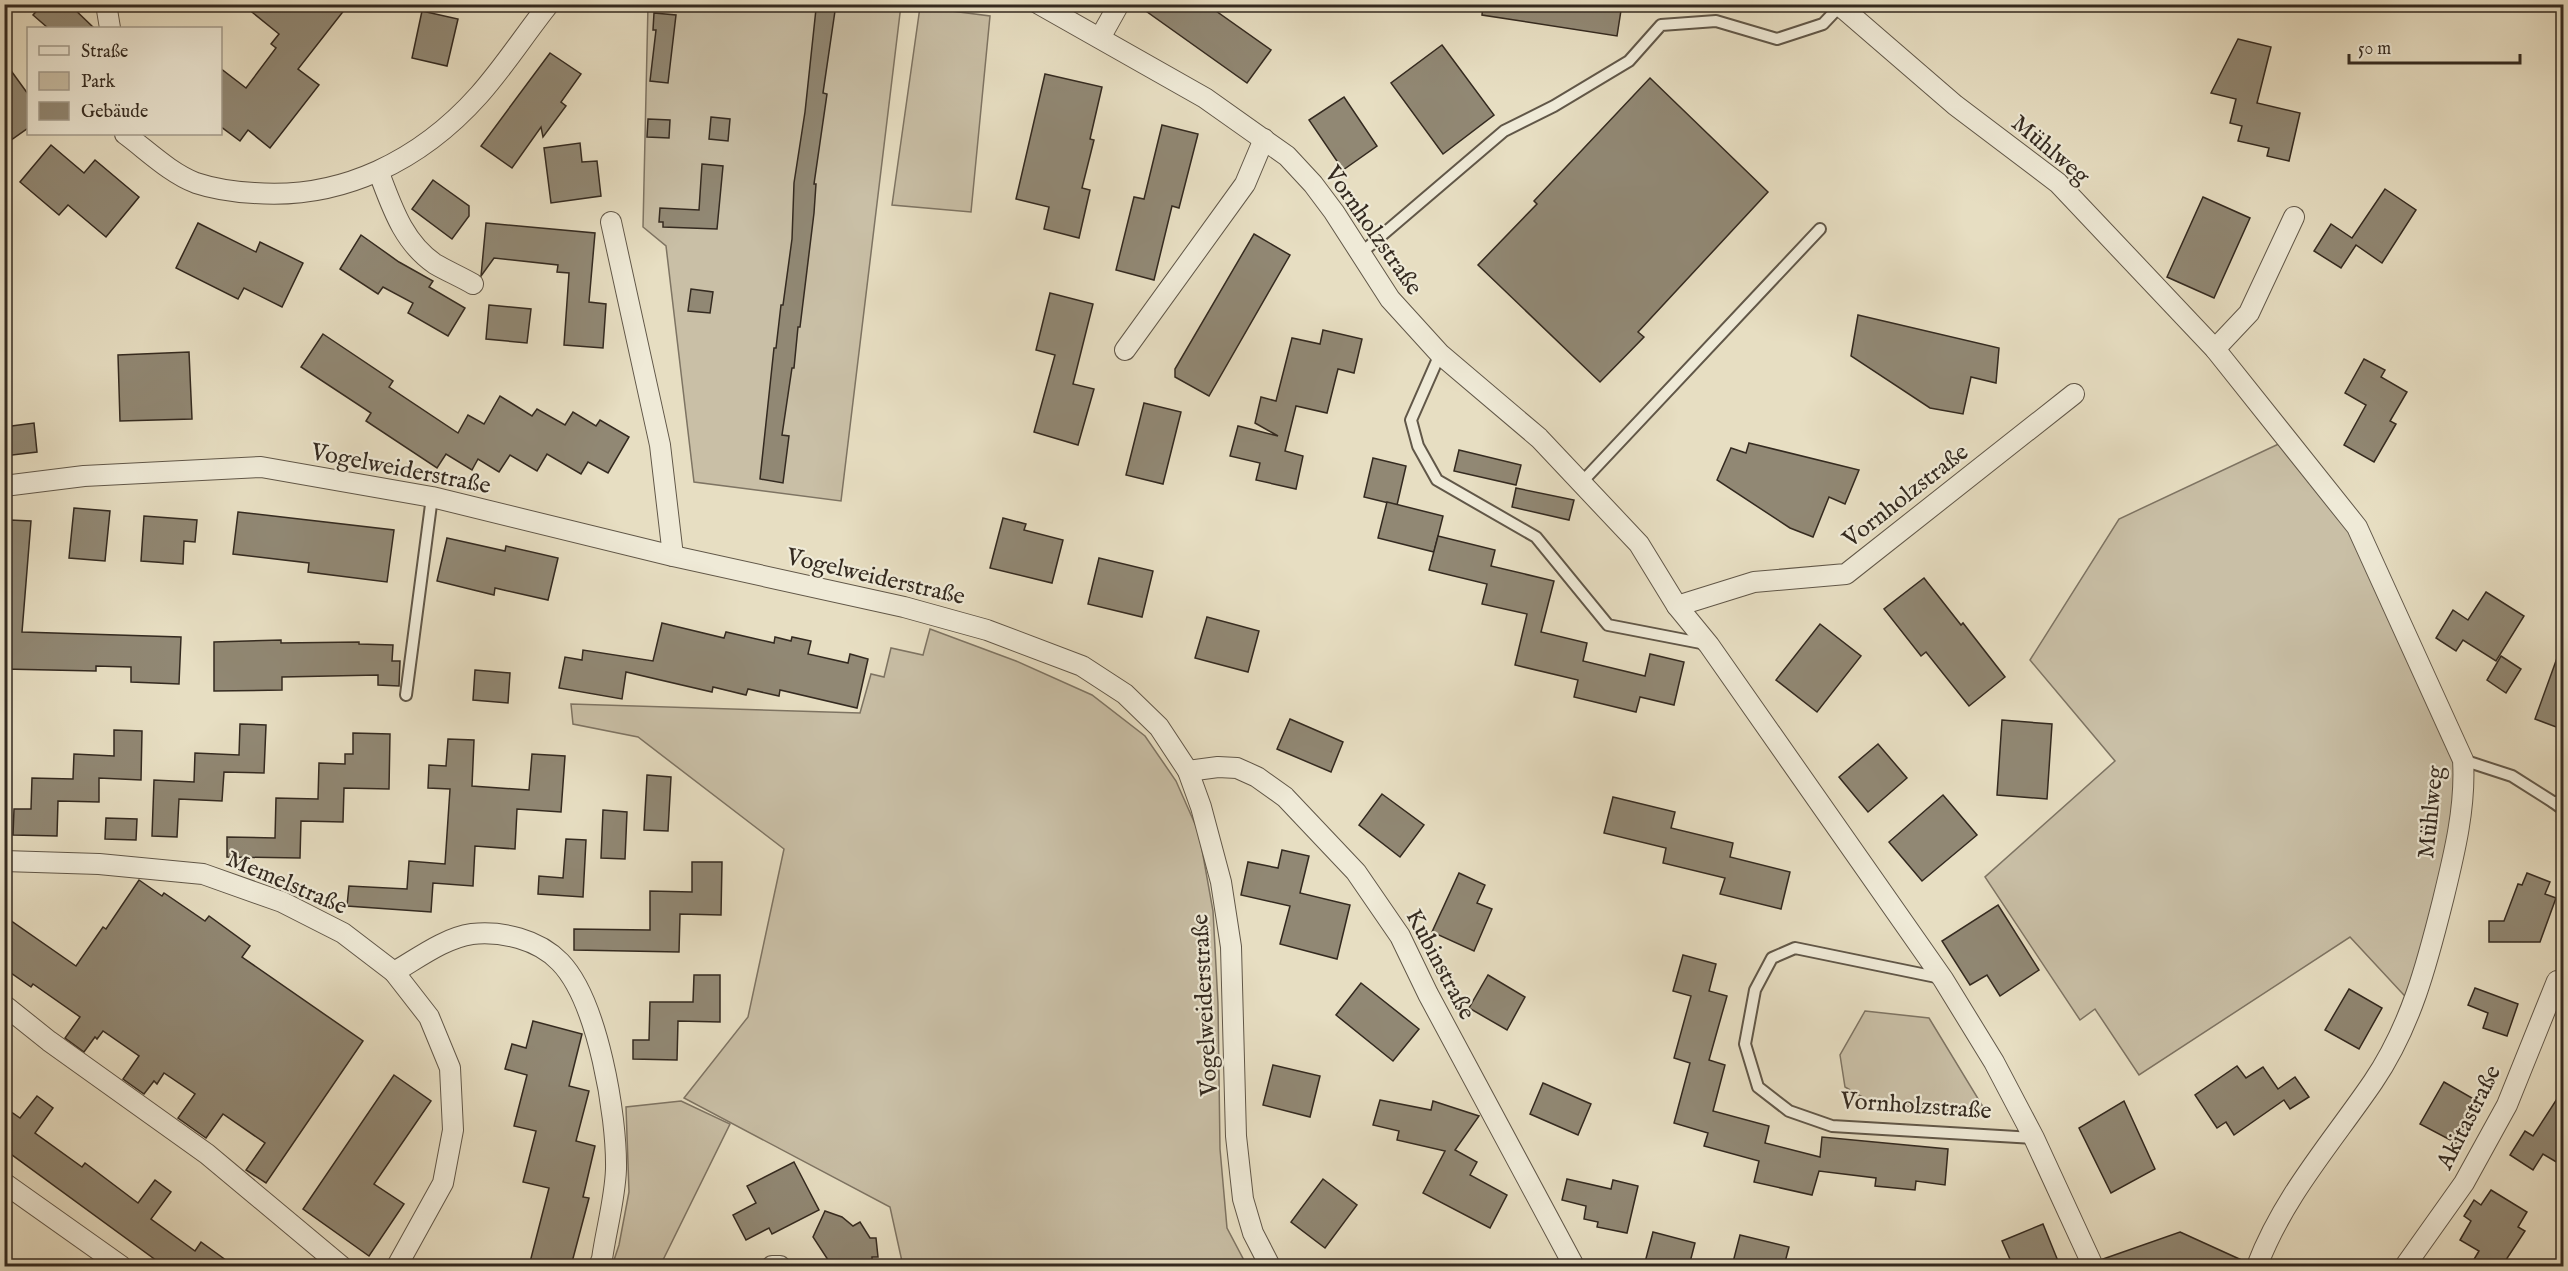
<svg xmlns="http://www.w3.org/2000/svg" width="2568" height="1271" font-family="'IM FELL English',serif">
	<style>
		.green { fill: #c9bfa6; stroke: #7e7463; stroke-width: 1.5 }
		.building { fill: #918874; stroke: #342a20; stroke-width: 1.5 }
		.lines { fill: none; stroke-linecap: round; stroke-linejoin: round }
		.service-casing { stroke: #615748; stroke-width: 14 }
		.minor-casing { stroke: #615748; stroke-width: 22 }
		.service { stroke: #efead7; stroke-width: 10 }
		.minor { stroke: #efead7; stroke-width: 20 }
		.labels { text-anchor: middle; stroke-width: 4.5; stroke-linejoin: round; paint-order: stroke }
		.street-label { font-size: 24px; fill: #342a20; stroke: #efead7 }
	</style>
	<rect width="100%" height="100%" fill="#e7dec2"/>
	<filter id="stains"><feTurbulence type="fractalNoise" baseFrequency=".00333" numOctaves="4"/><feColorMatrix values="0 0 0 0 .2 0 0 0 0 .09 0 0 0 0 .02 0 0 0 .5 -.17"/></filter>
	<radialGradient id="worn" r=".72"><stop offset=".6" stop-color="#630" stop-opacity="0"/><stop offset="1" stop-color="#630" stop-opacity=".3"/></radialGradient>
	<g class="green">
		<polygon points="648,5 901,5 841,501 694,482 666,246 643,227"/>
		<polygon points="920,7 990,16 971,212 892,205"/>
		<polygon points="2285,441 2354,524 2463,761 2415,1007 2350,937 2139,1075 2095,1009 2080,1020 1985,877 2115,761 2030,660 2119,519"/>
		<polygon points="930,629 1016,661 1092,695 1145,736 1176,781 1199,833 1213,911 1218,1003 1220,1149 1227,1228 1247,1266 903,1266 890,1207 684,1098 748,1017 784,849 638,737 573,724 571,704 860,713 871,674 884,677 891,648 923,655"/>
		<polygon points="1865,1011 1929,1018 1988,1115 1871,1102 1845,1087 1840,1055"/>
		<polygon points="681,1101 730,1124 660,1266 612,1266 619,1245 629,1192 626,1107"/>
	</g>
	<g class="building">
		<polygon points="43,4 69,4 94,28 48,28 33,15"/>
		<polygon points="242,4 349,4 298,69 319,85 270,148 248,130 240,141 220,126 220,68 246,88 276,48 271,44 279,34"/>
		<polygon points="1136,4 1206,4 1271,50 1247,83"/>
		<polygon points="1483,4 1622,4 1617,36 1482,15"/>
		<polygon points="816,9 835,11 823,93 827,94 814,184 816,184 814,213 800,327 798,327 794,368 792,368 782,435 789,436 783,483 760,479 774,348 776,348 781,305 783,305 792,239 794,183 805,112"/>
		<polygon points="422,11 458,19 447,66 412,58"/>
		<polygon points="654,13 676,15 668,83 650,81 656,30 653,30"/>
		<polygon points="2238,39 2271,47 2257,103 2300,113 2289,161 2267,156 2269,148 2238,141 2242,126 2230,123 2236,99 2211,93"/>
		<polygon points="1442,45 1494,115 1443,154 1391,83"/>
		<polygon points="550,53 581,74 561,102 566,106 543,137 541,127 512,168 481,146"/>
		<polygon points="4,61 28,94 28,128 4,145"/>
		<polygon points="1045,74 1102,87 1090,139 1094,140 1082,188 1090,190 1079,238 1044,229 1049,207 1016,199"/>
		<polygon points="1650,78 1768,192 1638,332 1644,337 1600,382 1478,265 1537,204 1534,201"/>
		<polygon points="1344,97 1377,146 1343,170 1309,120"/>
		<polygon points="711,117 730,119 728,141 709,139"/>
		<polygon points="648,119 670,120 669,138 647,137"/>
		<polygon points="1162,125 1198,134 1179,208 1172,206 1154,280 1116,270 1134,197 1144,199"/>
		<polygon points="580,143 582,162 597,161 601,196 551,203 544,148"/>
		<polygon points="51,145 84,173 95,160 139,197 106,237 68,205 59,215 20,182"/>
		<polygon points="702,164 723,166 717,229 663,227 663,222 659,222 660,208 699,210"/>
		<polygon points="433,180 469,206 469,216 452,239 412,209"/>
		<polygon points="2385,189 2416,210 2382,263 2356,245 2341,268 2314,251 2331,224 2352,238"/>
		<polygon points="2203,197 2250,218 2214,298 2167,277"/>
		<polygon points="198,223 256,252 260,242 303,263 282,307 244,288 238,299 176,268"/>
		<polygon points="486,223 595,233 589,302 606,304 603,348 564,345 569,273 557,272 558,265 494,258 481,276"/>
		<polygon points="1254,234 1290,255 1209,396 1175,377 1175,369"/>
		<polygon points="361,235 399,262 433,281 429,287 465,308 448,336 408,313 413,303 383,287 378,294 340,269"/>
		<polygon points="691,289 713,292 710,313 688,311"/>
		<polygon points="1050,293 1093,304 1073,384 1094,389 1078,445 1034,432 1055,355 1036,350"/>
		<polygon points="489,305 531,309 527,343 486,339"/>
		<polygon points="1858,315 1999,348 1996,383 1971,377 1963,414 1930,408 1851,356"/>
		<polygon points="1323,330 1362,339 1354,373 1338,369 1327,413 1296,406 1285,451 1303,456 1296,489 1256,480 1260,463 1230,456 1238,426 1278,436 1255,423 1261,397 1276,401 1292,338 1320,344"/>
		<polygon points="323,334 393,381 389,387 458,433 468,415 484,424 500,396 532,416 537,409 565,425 573,412 596,426 600,420 629,437 608,473 588,462 581,474 547,454 537,471 510,455 499,472 478,459 472,470 446,454 437,468 366,421 371,413 301,367"/>
		<polygon points="189,352 192,419 120,421 118,355"/>
		<polygon points="2364,359 2385,370 2381,377 2407,392 2390,421 2396,424 2374,462 2344,445 2366,405 2345,393"/>
		<polygon points="1144,403 1181,412 1163,484 1126,475"/>
		<polygon points="34,423 37,452 4,456 4,427"/>
		<polygon points="1749,443 1859,470 1845,504 1829,497 1813,537 1790,528 1717,480 1731,448 1746,453"/>
		<polygon points="1459,450 1521,465 1516,485 1454,471"/>
		<polygon points="1373,458 1406,466 1397,505 1364,497"/>
		<polygon points="1516,488 1574,500 1569,520 1512,507"/>
		<polygon points="1387,502 1443,516 1434,552 1378,538"/>
		<polygon points="74,508 110,511 105,561 69,558"/>
		<polygon points="238,512 394,530 387,582 308,572 309,563 233,554"/>
		<polygon points="144,516 197,520 195,542 184,541 183,564 141,561"/>
		<polygon points="1003,518 1026,524 1024,530 1063,540 1052,583 990,568"/>
		<polygon points="10,520 31,521 22,632 181,637 179,684 131,682 131,667 96,666 96,671 4,669 4,594"/>
		<polygon points="1438,536 1495,550 1491,566 1554,581 1541,632 1587,643 1583,661 1645,676 1650,654 1684,662 1674,705 1640,697 1636,712 1574,697 1578,680 1515,665 1527,614 1482,604 1487,584 1429,570"/>
		<polygon points="447,538 505,551 506,546 558,558 548,600 495,588 494,595 437,581"/>
		<polygon points="1099,558 1153,571 1142,617 1088,604"/>
		<polygon points="1924,578 1961,625 1963,623 2005,677 1969,706 1926,652 1921,656 1884,609"/>
		<polygon points="2486,592 2524,616 2496,661 2463,640 2456,651 2436,638 2453,610 2468,620"/>
		<polygon points="1207,617 1259,631 1248,672 1195,658"/>
		<polygon points="662,623 724,638 726,632 774,643 775,637 791,641 792,637 811,641 808,654 848,663 850,654 868,659 857,708 780,690 779,696 748,689 746,695 713,687 712,692 626,672 622,699 559,688 565,657 582,660 583,650 653,661"/>
		<polygon points="1820,624 1861,656 1817,712 1776,680"/>
		<polygon points="281,640 281,643 359,642 359,644 393,645 392,661 400,661 399,686 378,685 378,675 282,677 282,690 214,691 214,642"/>
		<polygon points="2561,647 2564,647 2564,730 2535,719"/>
		<polygon points="2501,656 2521,669 2506,693 2487,680"/>
		<polygon points="475,670 510,673 508,703 473,700"/>
		<polygon points="1290,719 1343,742 1331,772 1277,749"/>
		<polygon points="2002,720 2052,724 2047,799 1997,795"/>
		<polygon points="240,724 266,725 264,773 224,772 222,801 179,799 177,837 152,836 154,780 194,782 195,753 239,755"/>
		<polygon points="114,730 142,731 141,780 99,778 99,802 58,801 57,836 13,835 14,809 31,809 32,778 73,779 74,754 114,756"/>
		<polygon points="353,733 390,734 389,789 344,788 343,822 301,821 300,858 227,857 227,837 275,838 276,798 318,799 319,763 345,764 345,754 353,754"/>
		<polygon points="448,739 474,740 472,786 529,790 532,754 565,756 561,812 517,809 515,849 475,846 473,886 433,883 431,912 347,906 349,886 407,889 409,861 445,864 450,789 428,788 429,765 446,766"/>
		<polygon points="1878,744 1907,778 1868,812 1839,777"/>
		<polygon points="647,775 671,777 668,831 644,830"/>
		<polygon points="1382,794 1424,825 1400,857 1359,825"/>
		<polygon points="1943,795 1977,835 1922,881 1889,842"/>
		<polygon points="1613,797 1675,812 1671,828 1733,843 1730,857 1790,872 1781,909 1720,894 1725,878 1663,863 1666,848 1604,833"/>
		<polygon points="603,810 627,812 625,859 601,858"/>
		<polygon points="106,818 137,819 136,840 105,839"/>
		<polygon points="566,839 586,840 583,897 538,894 539,876 563,878"/>
		<polygon points="1282,850 1309,856 1300,893 1350,905 1337,959 1280,944 1290,906 1241,895 1248,862 1278,868"/>
		<polygon points="692,862 722,862 721,915 680,914 679,952 574,950 574,929 650,930 650,891 692,892"/>
		<polygon points="1459,873 1485,885 1477,903 1492,909 1474,951 1432,932"/>
		<polygon points="2527,873 2550,882 2545,894 2556,898 2540,942 2489,942 2489,921 2504,921 2518,884 2522,885"/>
		<polygon points="139,880 162,896 164,893 205,921 209,916 250,946 242,957 363,1041 266,1183 246,1170 265,1143 223,1114 206,1138 178,1118 195,1094 164,1073 157,1084 154,1081 144,1094 123,1079 139,1056 103,1031 97,1039 95,1037 84,1052 65,1038 80,1017 33,984 31,987 4,968 4,916 76,966 103,927 106,929"/>
		<polygon points="1998,905 2039,970 2000,996 1987,975 1970,985 1942,941"/>
		<polygon points="1683,955 1716,964 1709,991 1727,996 1709,1060 1725,1065 1713,1111 1769,1126 1765,1143 1820,1157 1822,1137 1948,1149 1945,1185 1916,1181 1915,1190 1875,1186 1876,1178 1819,1171 1812,1195 1754,1182 1759,1161 1704,1146 1708,1133 1674,1123 1690,1063 1674,1058 1691,996 1673,991"/>
		<polygon points="694,975 720,975 720,1022 678,1021 677,1060 633,1059 633,1040 649,1040 650,1002 693,1002"/>
		<polygon points="1488,975 1525,997 1507,1030 1469,1008"/>
		<polygon points="1361,983 1419,1029 1393,1061 1336,1015"/>
		<polygon points="2475,988 2518,1004 2507,1036 2483,1028 2488,1013 2468,1005"/>
		<polygon points="2349,989 2382,1008 2359,1049 2325,1030"/>
		<polygon points="533,1021 582,1034 569,1086 589,1091 576,1141 595,1146 583,1197 589,1198 571,1266 529,1266 549,1188 523,1182 536,1131 514,1126 527,1075 505,1069 512,1044 526,1048"/>
		<polygon points="1273,1065 1320,1076 1310,1117 1263,1105"/>
		<polygon points="2237,1066 2246,1078 2263,1067 2278,1089 2295,1077 2309,1097 2290,1109 2284,1100 2234,1135 2226,1122 2217,1128 2195,1095"/>
		<polygon points="394,1075 431,1101 374,1184 404,1204 369,1256 303,1209"/>
		<polygon points="2444,1082 2479,1102 2456,1143 2420,1124"/>
		<polygon points="1543,1083 1591,1104 1578,1135 1530,1114"/>
		<polygon points="2564,1088 2564,1154 2558,1163 2543,1154 2533,1170 2510,1155 2525,1131 2533,1136"/>
		<polygon points="37,1096 53,1108 35,1133 82,1167 85,1163 138,1203 155,1180 171,1192 151,1219 195,1251 201,1242 234,1266 164,1266 4,1149 4,1107 20,1118"/>
		<polygon points="1380,1100 1431,1110 1433,1101 1479,1116 1455,1150 1477,1162 1470,1175 1507,1195 1490,1228 1423,1193 1445,1151 1397,1140 1399,1131 1373,1125"/>
		<polygon points="2124,1101 2155,1169 2111,1193 2079,1128"/>
		<polygon points="794,1162 819,1210 772,1234 769,1228 746,1240 733,1215 756,1203 747,1186"/>
		<polygon points="1323,1179 1357,1205 1325,1248 1291,1222"/>
		<polygon points="1567,1179 1611,1189 1613,1180 1638,1186 1627,1233 1597,1227 1598,1222 1584,1219 1586,1206 1562,1200"/>
		<polygon points="2491,1190 2527,1212 2518,1227 2525,1231 2502,1266 2470,1266 2479,1251 2460,1240 2471,1221 2464,1216 2474,1200 2481,1205"/>
		<polygon points="825,1211 842,1217 853,1226 860,1222 870,1238 876,1238 878,1257 872,1257 872,1266 832,1266 813,1237"/>
		<polygon points="2043,1224 2060,1266 2013,1266 2002,1241"/>
		<polygon points="1653,1232 1695,1243 1689,1266 1644,1266"/>
		<polygon points="2180,1232 2246,1262 2245,1266 2105,1266 2103,1259"/>
		<polygon points="1740,1235 1789,1247 1784,1266 1732,1266"/>
	</g>
	<g class="lines">
		<g class="service-casing">
			<g id="service">
				<polyline points="1361,253 1504,131 1554,106 1629,61 1661,25 1716,21 1777,39 1823,24 1840,6"/>
				<polyline points="1440,354 1411,420 1418,446 1437,480 1536,537 1608,625 1706,644"/>
				<polyline points="1581,483 1820,229"/>
				<polyline points="406,695 432,497"/>
				<polyline points="2463,760 2512,776 2553,802"/>
				<polyline points="2564,802 2553,802 2564,810"/>
				<polyline points="1941,978 1795,948 1772,958 1755,990 1745,1044 1758,1087 1789,1111 1832,1126 2034,1138"/>
			</g>
		</g>
		<g class="minor-casing">
			<g id="minor">
				<polyline points="106,4 110,28"/>
				<polyline points="1039,4 1205,98 1287,156 1313,184 1334,212 1390,299 1440,354 1539,438 1639,544 1677,606 1709,645 1943,979 1994,1062 2034,1138 2093,1266"/>
				<path d="M1838 4 1955 105 2058 183 2215 349 2357 527 2463 760C2466 807 2454 855 2443 900 2427 964 2411 1026 2373 1082 2332 1142 2283 1197 2257 1266"/>
				<polyline points="1100,38 1119,4"/>
				<path d="M125 134C148 151 170 173 196 183 214 189 236 192 254 193 342 200 421 160 479 95 504 67 525 34 549 4"/>
				<path d="M379 173C392 207 403 242 435 264 447 271 461 277 473 284"/>
				<polyline points="611,222 660,445 673,556"/>
				<polyline points="2215,349 2249,313 2294,217"/>
				<polyline points="1125,350 1245,184 1264,139"/>
				<polyline points="4,486 84,476 261,467 432,497 673,556 904,607 987,630 1082,666 1125,694 1159,727 1188,771 1201,807 1221,882 1231,947 1236,1136 1243,1199 1253,1233 1270,1266"/>
				<polyline points="1677,606 1754,582 1846,574 2074,394"/>
				<polyline points="1188,771 1218,767 1237,768 1257,777 1285,797 1356,872 1400,936 1428,994 1574,1266"/>
				<polyline points="4,861 99,864 203,874 282,902 343,933 394,972 429,1017 450,1068 453,1130 443,1183 397,1266"/>
				<path d="M394 972C417 959 444 938 472 934 502 931 538 939 560 962 598 1001 617 1116 616 1169 615 1199 606 1230 602 1259L599 1266"/>
				<polyline points="4,1005 49,1041 207,1154 341,1266"/>
				<polyline points="4,1183 121,1266"/>
				<polyline points="772,1266 780,1266"/>
				<polyline points="2405,1266 2464,1183 2507,1105 2557,981"/>
			</g>
		</g>
		<use href="#service" class="service"/>
		<use href="#minor" class="minor"/>
	</g>
	<g class="labels">
		<g class="street-label">
			<text transform="translate(2051 149) rotate(40)" y="8">Mühlweg</text>
			<text transform="translate(1374 230) rotate(55)" y="8">Vornholzstraße</text>
			<text transform="translate(401 468) rotate(11)" y="8">Vogelweiderstraße</text>
			<text transform="translate(1905 495) rotate(-38)" y="8">Vornholzstraße</text>
			<text transform="translate(876 576) rotate(13)" y="8">Vogelweiderstraße</text>
			<text transform="translate(2430 812) rotate(-84)" y="8">Mühlweg</text>
			<text transform="translate(287 882) rotate(23)" y="8">Memelstraße</text>
			<text transform="translate(1441 964) rotate(62)" y="8">Kubinstraße</text>
			<text transform="translate(1204 1005) rotate(-93)" y="8">Vogelweiderstraße</text>
			<text transform="translate(1916 1105) rotate(4)" y="8">Vornholzstraße</text>
			<text transform="translate(2468 1117) rotate(-63)" y="8">Akitastraße</text>
		</g>
	</g>
	<rect width="2568" height="1271" fill="none" stroke="#e7dec2" stroke-width="24"/>
	<rect x="6" y="6" width="2556" height="1259" fill="none" stroke="#342a20" stroke-width="3"/>
	<rect x="12" y="12" width="2544" height="1247" fill="none" stroke="#342a20" stroke-width="1.5"/>
	<rect x="27" y="27" width="195" height="108" fill="#efead7" stroke="#a49d8e" stroke-width="1.5"/>
	<rect x="39" y="46" width="30" height="9" fill="#efead7" stroke="#a49d8e" stroke-width="1.5"/>
	<text x="81" y="57" font-size="18" fill="#342a20">Straße</text>
	<rect x="39" y="72" width="30" height="18" fill="#c9bfa6" stroke="#a49d8e" stroke-width="1.5"/>
	<text x="81" y="87" font-size="18" fill="#342a20">Park</text>
	<rect x="39" y="102" width="30" height="18" fill="#918874" stroke="#a49d8e" stroke-width="1.5"/>
	<text x="81" y="117" font-size="18" fill="#342a20">Gebäude</text>
	<path d="M2349 54v9h171v-9" fill="none" stroke="#342a20" stroke-width="3"/>
	<text x="2358" y="54" font-size="18" fill="#342a20" stroke="#efead7" stroke-width="4.5" paint-order="stroke">50 m</text>
	<rect width="100%" height="100%" filter="url(#stains)"/>
	<rect width="100%" height="100%" fill="url(#worn)"/>
</svg>
